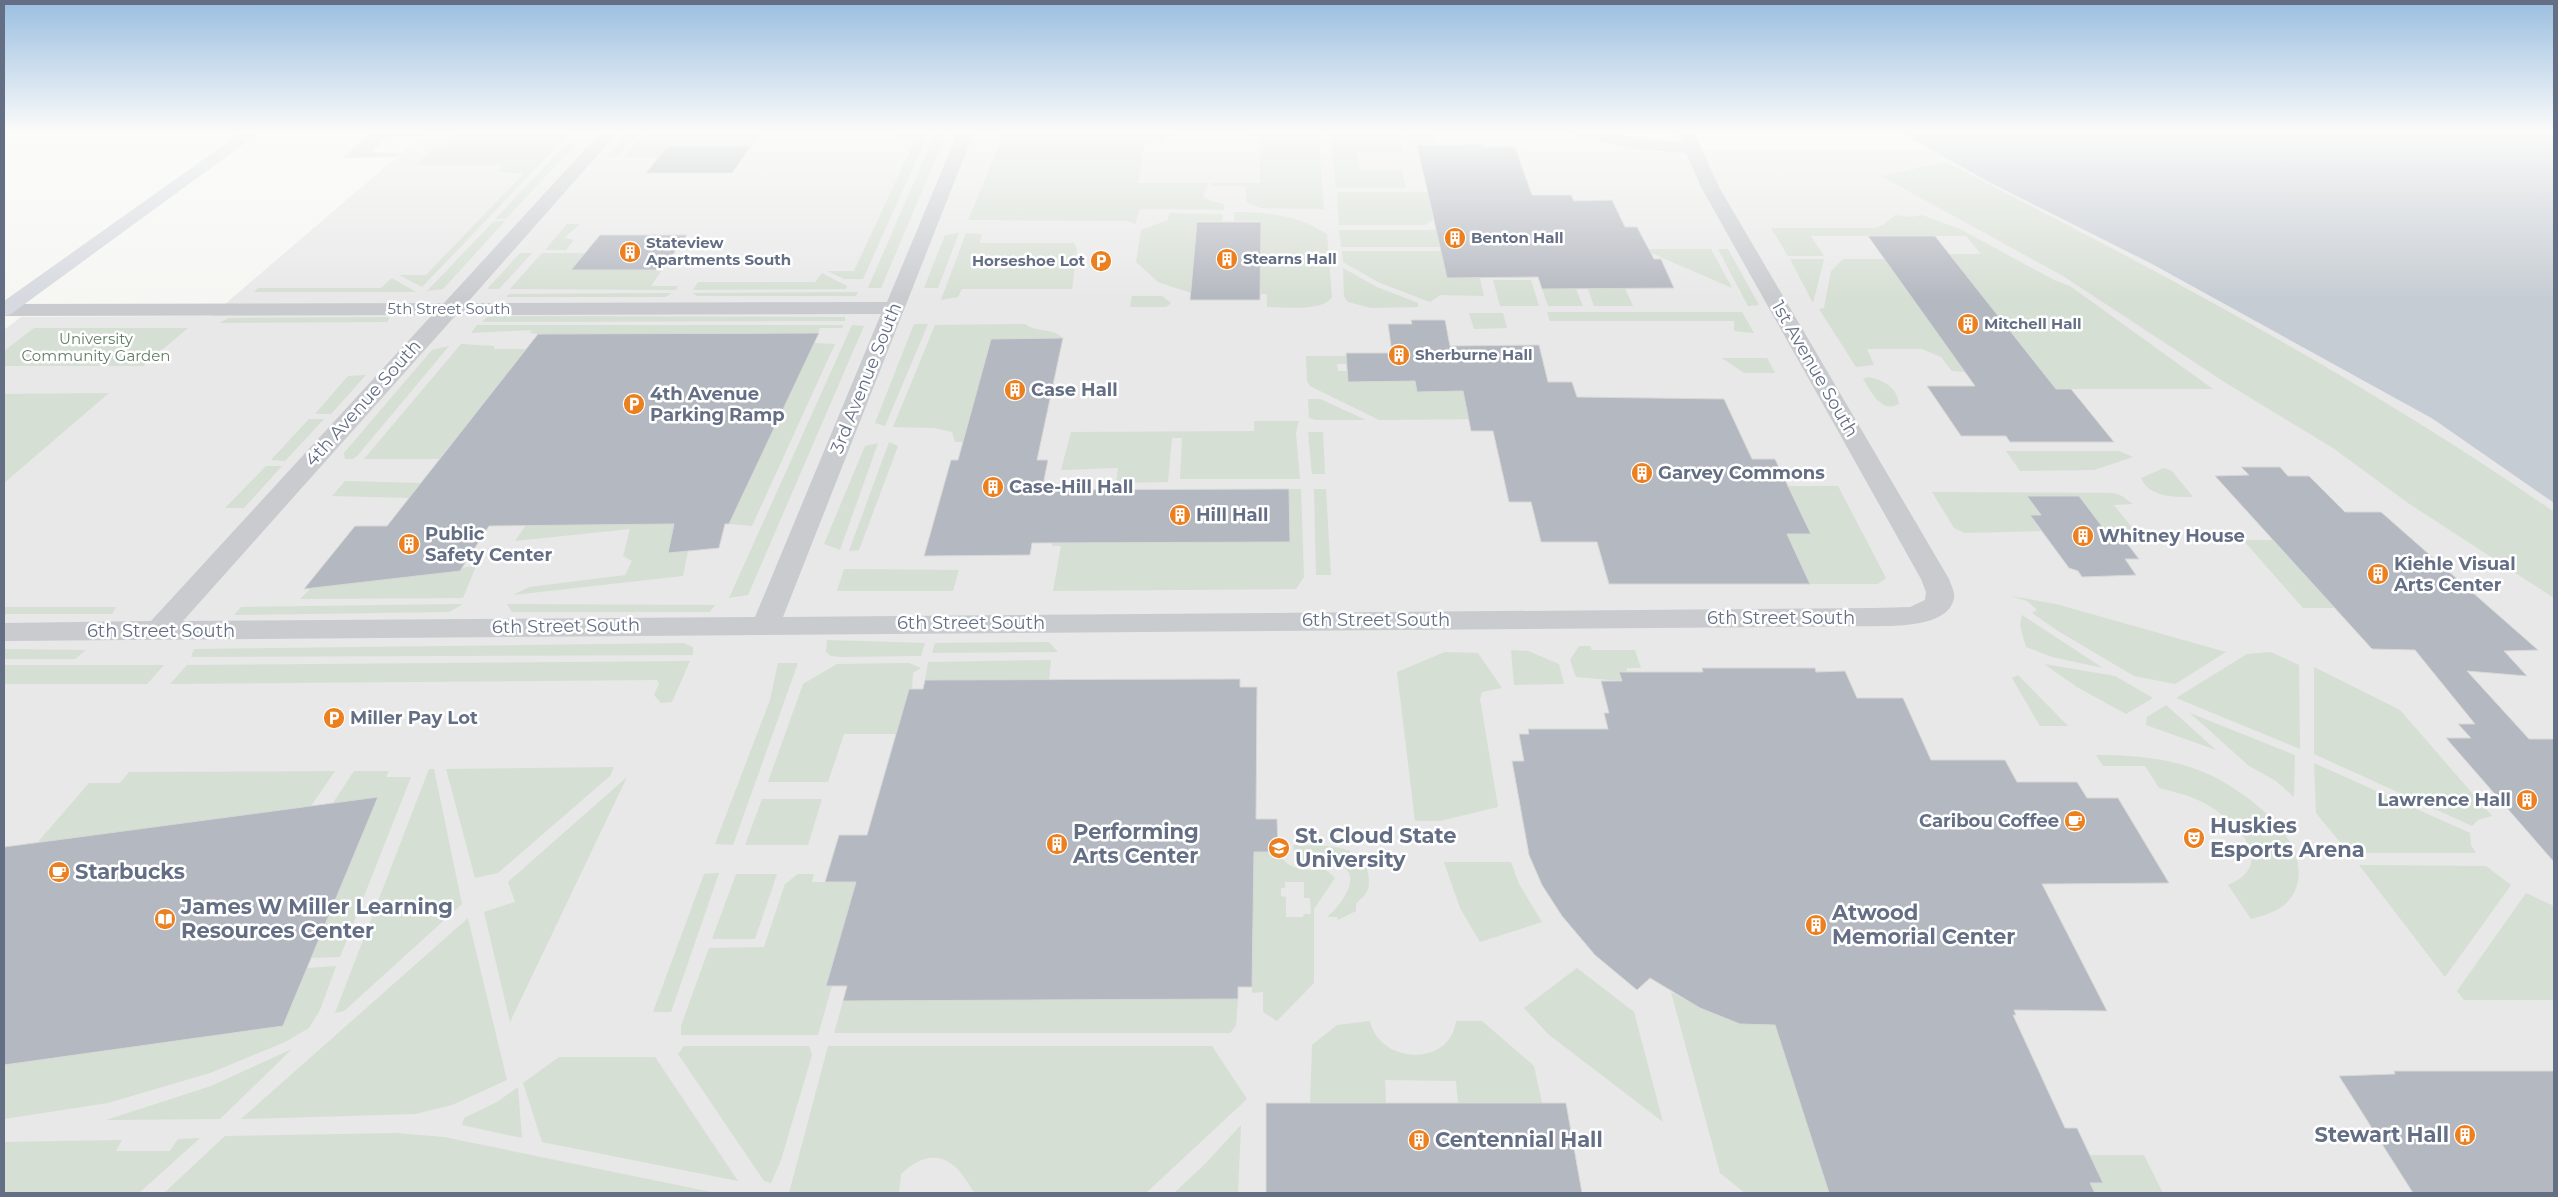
<svg xmlns="http://www.w3.org/2000/svg" width="2558" height="1197" font-family="Montserrat,sans-serif">
	<style>
		.built { fill: #e7e8e7 }
		.green { fill: #d6dfd4; fill-rule: evenodd }
		.water { fill: #c6ccd3 }
		.building { fill: #b4b8c0; stroke: #d8d8d6 }
		.lines { fill: none; stroke-linecap: round; stroke-linejoin: round }
		.street { fill: #c9cbcf; fill-rule: evenodd }
		.secondary { fill: #d6d9df; fill-rule: evenodd }
		.labels { text-anchor: middle; stroke-width: 5; stroke-linejoin: round; paint-order: stroke }
		.far-poi-label { font-size: 15px; font-weight: bold; fill: #646f86; stroke: #fff; text-anchor: start }
		.far-street-label { font-size: 15px; fill: #646f86; stroke: #fff }
		.far-park-label { font-size: 15px; fill: #637d64; stroke: #fff }
		.street-label { font-size: 18px; fill: #646f86; stroke: #fff }
		.poi-label { font-size: 18px; font-weight: bold; fill: #646f86; stroke: #fff; text-anchor: start }
		.near-poi-label { font-size: 21px; font-weight: bold; fill: #646f86; stroke: #fff; text-anchor: start }
	</style>
	<rect width="100%" height="100%" fill="#f6f7f3"/>
	<polygon class="built" points="426,132 1552,132 1656,150 1932,150 1987,181 2152,264 2433,419 2554,503 2554,1193 4,1193 4,330 21,317 211,316"/>
	<g class="green">
		<polygon points="425,132 422,136 386,137 373,152 402,153 396,157 342,158 372,133"/>
		<polygon points="464,132 571,132 422,287 399,275 426,275 524,173 498,172 503,165 416,165 435,147 447,147"/>
		<polygon points="628,132 639,132 617,157 606,157"/>
		<polygon points="660,132 781,132 779,135 758,135 751,146 668,146 659,157 623,157 643,136"/>
		<polygon points="795,132 929,132 863,279 844,279 827,271 854,271 914,142 895,142 896,135 793,135"/>
		<polygon points="936,132 947,132 881,288 868,288"/>
		<polygon points="1005,132 1172,132 1171,136 1164,136 1163,142 1144,144 1138,183 1208,183 1203,196 1208,200 1224,204 1224,210 1140,209 1135,224 1128,221 968,220"/>
		<polygon points="1244,132 1318,132 1324,209 1260,208 1246,202 1246,186 1212,186 1212,183 1260,183 1261,136 1249,136 1248,133"/>
		<polygon points="1330,132 1397,132 1402,152 1357,152 1359,171 1402,171 1406,188 1336,188"/>
		<polygon points="1405,132 1432,132 1434,145 1408,145"/>
		<polygon points="566,144 576,144 506,219 495,219"/>
		<path d="M1946 162C2154 269 2362 378 2554 512V598L2408 503 2333 448 2226 383 2063 276 1881 176Z"/>
		<polygon points="1337,192 1466,192 1468,197 1429,197 1433,219 1425,225 1339,225"/>
		<path d="M1234 212C1267 212 1299 215 1327 234L1332 297C1323 312 1283 307 1267 307V294H1261L1260 221H1234Z"/>
		<polygon points="1169,213 1223,214 1222,221 1197,221 1191,293 1158,282 1136,262 1141,230 1168,220"/>
		<polygon points="1895,215 1911,217 1922,215 1960,229 2054,280 2070,286 2213,389 2056,389 1949,254 1981,254 1966,236 1811,236 1824,256 1788,256 1771,228 1875,228 1883,225"/>
		<polygon points="494,221 505,221 443,289 427,291"/>
		<polygon points="567,224 580,224 564,238 574,240 566,250 545,250"/>
		<polygon points="1339,230 1436,230 1440,247 1341,247"/>
		<polygon points="959,233 938,288 924,288 945,235"/>
		<polygon points="966,233 982,234 980,243 1074,243 1077,249 1072,289 962,289 958,297 941,300"/>
		<polygon points="1642,249 1711,249 1732,288"/>
		<polygon points="1718,249 1728,249 1759,305 1748,306"/>
		<polygon points="1342,251 1441,251 1447,278 1480,278 1484,296 1440,295 1430,302 1378,282 1343,262"/>
		<polygon points="520,253 532,253 499,289 487,289"/>
		<polygon points="542,253 585,253 572,270 662,270 651,286 678,286 676,290 510,289"/>
		<polygon points="1790,259 1824,259 1813,303"/>
		<polygon points="1843,259 1908,259 1966,372 1952,371 1941,357 1922,349 1867,349 1874,365 1856,367 1819,309 1824,308 1831,271"/>
		<polygon points="1343,268 1377,287 1418,303 1418,307 1371,308 1348,302 1344,296"/>
		<polygon points="822,273 847,286 846,289 693,290 698,282 815,282"/>
		<polygon points="392,278 416,292 254,292 258,288 381,288"/>
		<polygon points="1493,280 1531,280 1539,306 1500,306"/>
		<polygon points="1625,288 1633,306 1594,306 1588,289"/>
		<polygon points="1542,289 1576,289 1583,306 1548,306"/>
		<polygon points="858,292 856,296 697,296 692,293"/>
		<polygon points="672,293 665,297 506,297 509,294"/>
		<polygon points="1132,296 1162,296 1171,303 1166,307 1130,307"/>
		<polygon points="1547,312 1742,312 1754,333 1734,331 1734,321 1550,321"/>
		<polygon points="1469,313 1503,313 1507,328 1474,329"/>
		<polygon points="488,316 845,317 845,321 482,322"/>
		<polygon points="390,317 387,322 219,323 229,318"/>
		<polygon points="914,324 928,324 885,426 875,423"/>
		<path d="M1025 324C1036 333 1053 327 1064 339H991L963 442H955L952 432 934 428 893 427 935 325Z"/>
		<polygon points="477,325 843,325 842,328 820,328 818,333 538,334 530,333 532,330 471,333"/>
		<polygon points="852,325 864,326 748,595 729,598"/>
		<polygon points="34,328 188,328 143,366 4,366 4,351"/>
		<polygon points="814,343 835,344 752,526 729,524"/>
		<polygon points="461,344 494,346 494,349 526,349 439,459 364,459"/>
		<polygon points="449,346 358,455 353,459 345,459 344,453 432,350"/>
		<polygon points="1306,356 1346,356 1347,364 1337,364 1338,371 1347,371 1349,382 1415,381 1417,392 1475,391 1491,419 1379,420 1310,386 1307,381"/>
		<polygon points="1722,358 1767,358 1775,373 1744,373"/>
		<polygon points="366,375 331,414 315,414 348,376"/>
		<path d="M1868 377C1883 380 1897 387 1899 404 1881 414 1871 391 1863 379Z"/>
		<polygon points="109,393 4,483 4,394"/>
		<polygon points="1308,399 1320,399 1366,420 1316,420 1309,418"/>
		<polygon points="309,419 324,419 285,461 271,460"/>
		<polygon points="1254,421 1299,421 1296,433 1300,479 1180,479 1182,438 1172,438 1168,482 1116,483 1118,468 1061,470 1071,432 1254,431"/>
		<polygon points="1308,432 1323,432 1325,474 1312,474"/>
		<polygon points="889,442 898,446 859,550 849,551"/>
		<polygon points="878,443 840,550 824,544 865,446"/>
		<polygon points="2006,451 2119,451 2133,457 2094,470 2020,471"/>
		<polygon points="266,466 282,466 244,508 225,508"/>
		<path d="M2164 468 2172 471 2193 497C2174 497 2150 498 2141 478Z"/>
		<polygon points="345,481 421,483 409,498 332,496"/>
		<polygon points="1788,486 1838,486 1886,578 1878,584 1810,584 1787,534 1811,533"/>
		<polygon points="1289,489 1301,489 1304,577 1296,589 1053,591 1061,546 1052,546 1056,520 1290,541"/>
		<polygon points="1314,489 1326,489 1331,575 1316,575"/>
		<polygon points="1932,492 2114,493 2122,496 2133,504 2114,505 2134,530 2104,529 2079,496 2027,496 2041,515 2030,515 2041,531 1965,533 1954,528"/>
		<polygon points="674,524 668,552 688,551 683,576 513,595 529,587 625,575 632,561 623,556 630,529 515,541 526,525"/>
		<polygon points="2243,540 2274,540 2335,608 2303,608"/>
		<polygon points="476,566 463,598 300,599 311,588"/>
		<polygon points="844,569 959,570 953,591 837,591"/>
		<polygon points="2011,596 2056,604 2226,652 2175,684 2134,676 2058,631 2032,613 2037,610 2027,601"/>
		<polygon points="463,604 449,612 234,615 241,607"/>
		<polygon points="507,604 715,605 710,612 512,612"/>
		<polygon points="4,607 116,607 112,614 4,614"/>
		<polygon points="2022,615 2103,668 2052,657 2026,647 2020,626"/>
		<polygon points="827,640 925,643 921,656 841,657 831,656 826,652"/>
		<polygon points="1049,642 1058,652 932,653 935,643"/>
		<polygon points="684,643 693,647 693,655 191,657 194,649"/>
		<polygon points="1579,646 1590,646 1592,650 1635,650 1641,668 1627,668 1627,671 1619,672 1622,681 1576,677 1570,660"/>
		<polygon points="4,649 86,650 75,659 4,659"/>
		<polygon points="1511,650 1528,651 1559,664 1564,684 1514,685"/>
		<polygon points="1445,652 1478,653 1502,688 1482,692 1480,699 1498,807 1440,821 1415,821 1397,672"/>
		<polygon points="2271,652 2299,665 2300,749 2176,698 2247,654"/>
		<polygon points="1051,660 1049,680 925,680 928,662"/>
		<polygon points="690,661 672,702 661,703 654,695 659,684 657,680 170,684 187,665"/>
		<polygon points="778,663 798,663 733,845 715,844 770,700"/>
		<polygon points="909,663 921,668 913,673 912,689 909,689 896,734 844,734 828,782 768,782 803,684 837,664"/>
		<polygon points="2044,664 2115,676 2153,698 2126,714 2077,687"/>
		<polygon points="4,665 164,665 147,684 4,684"/>
		<polygon points="2314,667 2400,710 2492,816 2478,820 2472,826 2314,754"/>
		<polygon points="2018,675 2068,726 2040,726 2012,678"/>
		<polygon points="2166,705 2216,750 2146,725 2147,717"/>
		<polygon points="2190,713 2295,755 2294,797 2276,781 2249,766"/>
		<path d="M2096 755C2135 755 2171 758 2208 774 2244 791 2310 837 2297 885 2291 907 2271 914 2251 919L2228 885C2279 864 2236 821 2206 804 2192 796 2175 792 2159 788L2145 766H2103Z"/>
		<polygon points="2314,763 2470,833 2471,845 2476,853 2349,853 2316,813"/>
		<polygon points="614,767 610,776 498,873 475,878 446,769"/>
		<polygon points="429,769 434,769 462,904 344,1011 335,1013"/>
		<polygon points="335,771 311,806 37,843 89,783 120,783 129,772"/>
		<polygon points="354,771 389,771 386,777 411,777 340,957 311,958 378,797 333,803"/>
		<polygon points="627,777 510,1022 484,912 515,902 508,882"/>
		<polygon points="762,799 822,799 808,845 745,845"/>
		<path d="M1293 845C1317 846 1362 841 1368 873 1369 880 1370 887 1366 893 1364 897 1359 900 1356 904V911L1338 920 1337 917H1327C1341 906 1365 874 1338 864 1325 859 1312 863 1299 859L1295 855Z"/>
		<path d="M1254 852H1278C1288 872 1307 870 1326 870L1335 878 1314 909V983L1277 1021 1263 1012V992L1252 993ZM1285 882H1304V898H1310L1311 914H1304L1303 917H1286V897L1281 896V888H1285Z"/>
		<polygon points="1444,862 1511,862 1519,884 1542,922 1480,942 1460,908"/>
		<polygon points="2359,865 2486,866 2511,885 2445,977"/>
		<polygon points="719,873 671,1012 653,1012 704,874"/>
		<polygon points="736,874 777,874 755,939 712,939"/>
		<polygon points="798,874 814,874 812,882 856,882 826,986 832,986 818,1035 681,1035 681,1026 709,948 764,947 785,884"/>
		<polygon points="2526,893 2554,906 2554,1000 2464,1000 2457,991"/>
		<polygon points="468,918 507,1080 452,1105 415,1114 241,1119"/>
		<polygon points="336,966 320,1010 309,1028 285,1042 210,1073 108,1103 4,1119 4,1065 283,1026 307,968"/>
		<polygon points="1577,968 1634,1012 1663,1122 1548,1034 1524,1008"/>
		<polygon points="1671,992 1700,1008 1740,1024 1775,1025 1829,1193 1745,1193 1720,1173"/>
		<polygon points="1238,999 1236,1026 1230,1033 834,1033 843,1001"/>
		<path d="M1370 1021C1379 1064 1450 1068 1456 1021H1482L1534 1066 1542 1103H1458L1456 1081 1385 1080 1386 1103H1310L1312 1045 1337 1025Z"/>
		<polygon points="684,1046 809,1046 812,1055 781,1160 771,1183 764,1181 678,1054"/>
		<path d="M828 1046H1212L1247 1099 1146 1193H975C971 1189 970 1185 966 1180 948 1152 925 1151 901 1174L899 1193H789Z"/>
		<polygon points="292,1049 220,1119 106,1120 211,1086"/>
		<polygon points="559,1057 655,1057 738,1181 542,1142 523,1083"/>
		<polygon points="518,1087 522,1138 462,1125 464,1118 497,1102"/>
		<polygon points="1241,1125 1238,1193 1174,1193 1206,1163"/>
		<polygon points="396,1133 444,1137 716,1193 164,1193 225,1136"/>
		<polygon points="200,1138 139,1193 4,1193 4,1142 122,1140 116,1151 170,1151 178,1139"/>
		<polygon points="2077,1155 2144,1155 2163,1193 2095,1193 2090,1183 2103,1183"/>
	</g>
	<polygon class="water" points="1900,132 2554,132 2554,503 2433,419 2152,264 1987,181"/>
	<g class="building">
		<polygon points="1484,144 1483,147 1515,147 1532,195 1571,195 1574,201 1612,200 1625,227 1637,227 1654,259 1661,259 1674,288 1542,289 1538,277 1447,278 1417,145"/>
		<polygon points="668,146 751,146 732,173 646,173"/>
		<polygon points="1197,222 1261,222 1260,300 1190,300"/>
		<polygon points="600,235 687,235 662,270 571,270"/>
		<polygon points="1868,236 1935,236 2056,389 2071,389 2114,442 2010,442 2006,436 1961,436 1927,386 1975,386"/>
		<polygon points="1411,320 1445,320 1450,346 1539,345 1548,382 1572,382 1577,397 1724,399 1752,459 1775,459 1811,534 1787,534 1810,584 1609,584 1597,542 1541,542 1531,502 1509,502 1493,431 1471,431 1463,391 1417,392 1415,381 1348,382 1346,353 1392,353 1388,324 1412,324"/>
		<polygon points="819,333 729,524 725,524 719,548 668,553 674,524 489,526 460,571 304,589 355,526 387,526 538,334"/>
		<polygon points="1063,338 1037,460 1048,460 1042,490 1289,489 1290,542 1032,543 1030,555 924,556 951,460 958,460 991,339"/>
		<polygon points="2241,467 2280,467 2288,476 2309,476 2345,512 2381,512 2538,650 2504,651 2527,676 2467,671 2529,739 2554,739 2554,862 2446,738 2471,738 2458,724 2475,724 2415,650 2372,649 2215,476 2249,475"/>
		<polygon points="2027,496 2079,496 2104,529 2116,529 2139,559 2125,559 2136,575 2082,577 2078,571 2069,568 2030,515 2041,515"/>
		<polygon points="1702,668 1815,668 1816,672 1845,671 1857,698 1903,698 1931,760 2005,760 2017,782 2077,782 2087,798 2118,798 2169,883 2042,884 2107,1011 2014,1010 2016,1015 2013,1015 2065,1128 2077,1128 2103,1183 2090,1183 2095,1193 1829,1193 1775,1025 1740,1024 1700,1008 1650,978 1637,990 1595,955 1562,916 1542,885 1529,855 1512,761 1524,761 1519,734 1529,734 1528,729 1608,729 1604,713 1609,713 1601,681 1622,681 1619,672 1703,672"/>
		<polygon points="1240,679 1240,687 1257,687 1256,819 1277,819 1278,852 1254,852 1252,987 1238,987 1238,999 843,1001 847,986 826,986 856,882 825,882 839,835 867,835 909,689 923,689 925,680"/>
		<polygon points="378,797 283,1026 4,1065 4,847"/>
		<polygon points="2394,1071 2554,1071 2554,1193 2413,1193 2339,1076 2395,1074"/>
		<polygon points="1266,1103 1566,1103 1582,1193 1266,1193"/>
	</g>
	<g class="lines">
		<path class="street" d="M601 132H618L467 303 887 302 958 132H974L783 617 1874 608 1910 607 1925 600 1926 592 1921 579 1701 187 1686 153 1637 149 1573 136 1571 132C1608 132 1645 139 1682 142L1678 132H1694L1719 187 1949 579C1951 585 1955 592 1954 598 1950 623 1910 625 1891 626L4 641V623L151 621 432 315 4 316V304L444 303ZM881 314 755 617 183 621 456 315Z"/>
		<polygon class="secondary" points="242,132 260,132 11,314 4,316 4,301"/>
	</g>
	<linearGradient id="sky" x2="0" y2="1"><stop stop-color="#9abee0"/><stop offset="0.44" stop-color="#fbfbfa"/><stop offset="1" stop-color="#fbfbfa" stop-opacity="0"/></linearGradient>
	<rect width="2558" height="299" fill="url(#sky)"/>
	<defs>
		<g id="building-disc" transform="scale(1.125)"><circle r="9.5" fill="#ec7f1e" stroke="#fff"/><path d="M-4-6H4V6H1V3H-1V6H-4ZM-2.5-4.3h1.7v1.8h-1.7ZM.8-4.3h1.7v1.8H.8ZM-2.5-1h1.7V.8h-1.7ZM.8-1h1.7V.8H.8Z" fill="#fff"/></g>
		<g id="parking-disc" transform="scale(1.125)"><circle r="9.5" fill="#ec7f1e" stroke="#fff"/><path d="M-3.5-5.5H1a3.5 3.5 0 0 1 0 7H-1V5.5H-3.5ZM-1-3.4V-.6H.8a1.4 1.4 0 0 0 0-2.8Z" fill="#fff"/></g>
		<g id="cafe-disc" transform="scale(1.125)"><circle r="9.5" fill="#ec7f1e" stroke="#fff"/><path d="M-5.5-4.5H6V0H3Q3 3.5 0 3.5H-2.5Q-5.5 3.5-5.5 0ZM3-3.2v2h1.7v-2ZM-6 4.5H4V6H-6Z" fill="#fff"/></g>
		<g id="theatre-disc" transform="scale(1.125)"><circle r="9.5" fill="#ec7f1e" stroke="#fff"/><path d="M-5-5.5Q0-4 5-5.5V0Q5 5 0 6Q-5 5-5 0ZM-3.3-2.5H-1v1.5H-3.3ZM1-2.5H3.3v1.5H1ZM-2.8 1Q0 5.5 2.8 1Z" fill="#fff"/></g>
		<g id="university-disc" transform="scale(1.125)"><circle r="9.5" fill="#ec7f1e" stroke="#fff"/><path d="M0-5L7-2L0 1L-7-2ZM-4 1L0 2.5L4 1V4Q0 6-4 4Z" fill="#fff"/></g>
		<g id="library-disc" transform="scale(1.125)"><circle r="9.5" fill="#ec7f1e" stroke="#fff"/><path d="M-6-4Q-3-5.5-.7-3.5V5Q-3 3-6 4ZM6-4Q3-5.5 .7-3.5V5Q3 3 6 4Z" fill="#fff"/></g>
	</defs>
	<g fill-rule="evenodd">
		<use href="#building-disc" x="1455" y="238"/>
		<use href="#building-disc" x="630" y="252"/>
		<use href="#building-disc" x="1227" y="259"/>
		<use href="#parking-disc" x="1101" y="261"/>
		<use href="#building-disc" x="1968" y="324"/>
		<use href="#building-disc" x="1399" y="355"/>
		<use href="#building-disc" x="1015" y="390"/>
		<use href="#parking-disc" x="634" y="404"/>
		<use href="#building-disc" x="1642" y="473"/>
		<use href="#building-disc" x="993" y="487"/>
		<use href="#building-disc" x="1180" y="515"/>
		<use href="#building-disc" x="2083" y="536"/>
		<use href="#building-disc" x="409" y="544"/>
		<use href="#building-disc" x="2378" y="574"/>
		<use href="#parking-disc" x="334" y="718"/>
		<use href="#building-disc" x="2527" y="800"/>
		<use href="#cafe-disc" x="2075" y="821"/>
		<use href="#theatre-disc" x="2194" y="838"/>
		<use href="#building-disc" x="1057" y="844"/>
		<use href="#university-disc" x="1279" y="848"/>
		<use href="#cafe-disc" x="59" y="872"/>
		<use href="#library-disc" x="165" y="919"/>
		<use href="#building-disc" x="1816" y="925"/>
		<use href="#building-disc" x="2465" y="1135"/>
		<use href="#building-disc" x="1419" y="1140"/>
	</g>
	<g class="labels">
		<g class="far-poi-label">
			<text x="1471" y="243">Benton Hall</text>
			<text x="646" y="248">Stateview<tspan x="646" dy="17">Apartments South</tspan></text>
			<text x="1243" y="264">Stearns Hall</text>
			<text x="1085" y="266" text-anchor="end">Horseshoe Lot</text>
			<text x="1984" y="329">Mitchell Hall</text>
			<text x="1415" y="360">Sherburne Hall</text>
		</g>
		<g class="far-street-label">
			<text x="449" y="314">5th Street South</text>
		</g>
		<g class="far-park-label">
			<text x="96" y="344">University<tspan x="96" dy="17">Community Garden</tspan></text>
		</g>
		<g class="street-label">
			<text transform="translate(1815 369) rotate(60)" y="6">1st Avenue South</text>
			<text transform="translate(866 378) rotate(-68)" y="6">3rd Avenue South</text>
			<text transform="translate(363 403) rotate(-48)" y="6">4th Avenue South</text>
			<text x="1781" y="624">6th Street South</text>
			<text x="1376" y="626">6th Street South</text>
			<text x="971" y="629">6th Street South</text>
			<text transform="translate(566 626) rotate(-1)" y="6">6th Street South</text>
			<text x="161" y="637">6th Street South</text>
		</g>
		<g class="poi-label">
			<text x="1031" y="396">Case Hall</text>
			<text x="650" y="400">4th Avenue<tspan x="650" dy="21">Parking Ramp</tspan></text>
			<text x="1658" y="479">Garvey Commons</text>
			<text x="1009" y="493">Case-Hill Hall</text>
			<text x="1196" y="521">Hill Hall</text>
			<text x="425" y="540">Public<tspan x="425" dy="21">Safety Center</tspan></text>
			<text x="2099" y="542">Whitney House</text>
			<text x="2394" y="570">Kiehle Visual<tspan x="2394" dy="21">Arts Center</tspan></text>
			<text x="350" y="724">Miller Pay Lot</text>
			<text x="2511" y="806" text-anchor="end">Lawrence Hall</text>
			<text x="2059" y="827" text-anchor="end">Caribou Coffee</text>
		</g>
		<g class="near-poi-label">
			<text x="2210" y="833">Huskies<tspan x="2210" dy="24">Esports Arena</tspan></text>
			<text x="1073" y="839">Performing<tspan x="1073" dy="24">Arts Center</tspan></text>
			<text x="1295" y="843">St. Cloud State<tspan x="1295" dy="24">University</tspan></text>
			<text x="75" y="879">Starbucks</text>
			<text x="181" y="914">James W Miller Learning<tspan x="181" dy="24">Resources Center</tspan></text>
			<text x="1832" y="920">Atwood<tspan x="1832" dy="24">Memorial Center</tspan></text>
			<text x="2449" y="1142" text-anchor="end">Stewart Hall</text>
			<text x="1435" y="1147">Centennial Hall</text>
		</g>
	</g>
	<rect width="2558" height="1197" fill="none" stroke="#646f86" stroke-width="10"/>
</svg>
